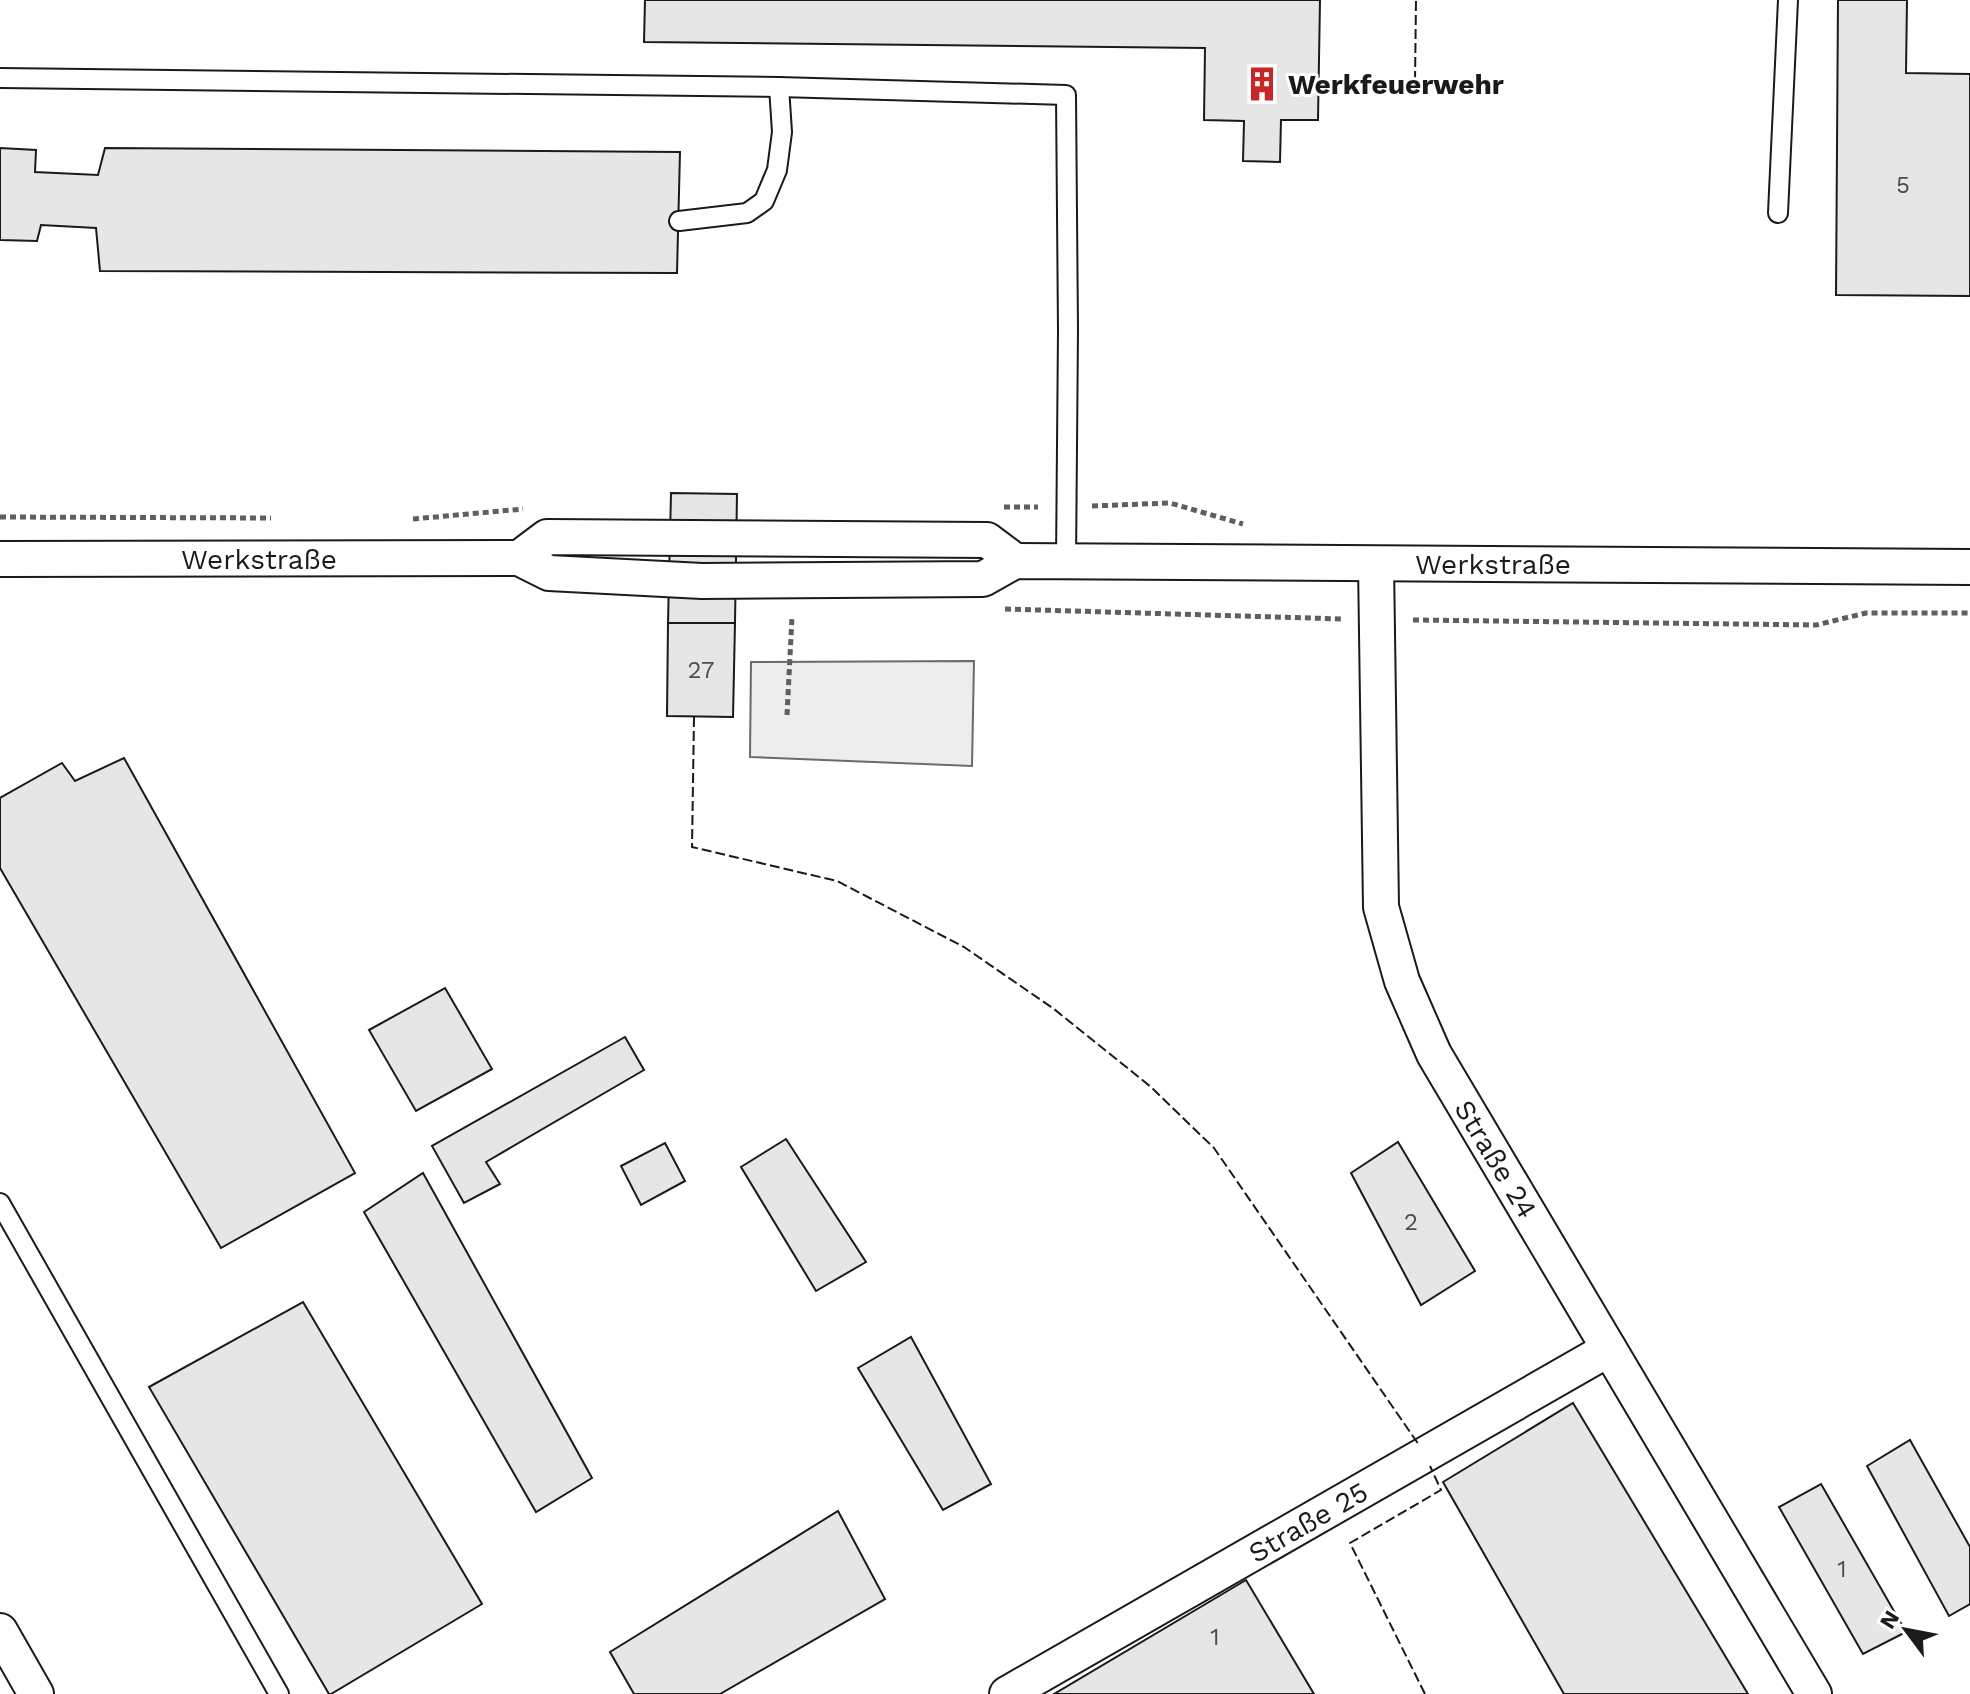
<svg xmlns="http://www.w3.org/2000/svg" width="1970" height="1694" font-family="'Work Sans',sans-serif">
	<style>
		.parking { fill: #ededed; stroke: #6a6a6a; stroke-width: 2 }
		.building { fill: #e6e6e6; stroke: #1a1a1a; stroke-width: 2 }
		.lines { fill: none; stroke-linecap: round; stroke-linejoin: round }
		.lane-casing { stroke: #1a1a1a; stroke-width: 22 }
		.street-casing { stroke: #1a1a1a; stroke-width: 38 }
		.path { stroke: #5f5f5f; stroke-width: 5; stroke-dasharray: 6 4; stroke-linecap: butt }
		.lane { stroke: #fff; stroke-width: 18 }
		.street { stroke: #fff; stroke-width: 34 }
		.fence { stroke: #1a1a1a; stroke-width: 2; stroke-dasharray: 10 4; stroke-linecap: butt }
		.labels { text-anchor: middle; stroke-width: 6; stroke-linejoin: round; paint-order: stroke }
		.number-label { font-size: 24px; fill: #4d4d4d }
		.poi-label { font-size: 28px; font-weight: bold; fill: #1a1a1a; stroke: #fff; text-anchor: start }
		.street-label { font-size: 28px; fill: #1a1a1a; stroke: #fff }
	</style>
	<rect width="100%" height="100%" fill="#fff"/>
	<polygon class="parking" points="974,661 972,766 750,757 751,662"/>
	<g class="building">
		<polygon points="645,0 1320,0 1318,120 1281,120 1280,162 1243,161 1244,121 1204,120 1205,48 644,42"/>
		<polygon points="1838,0 1907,0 1906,73 1970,74 1970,296 1836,295"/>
		<polygon points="0,148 36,150 35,172 98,175 105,148 680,152 677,273 100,271 96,228 41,225 37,241 0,240"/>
		<polygon points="671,493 737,494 735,623 668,623"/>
		<polygon points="668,623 735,623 733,717 667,716"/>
		<polygon points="124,758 355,1173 221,1248 0,868 0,798 62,763 75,781"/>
		<polygon points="445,988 492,1069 416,1111 369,1030"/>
		<polygon points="625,1037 644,1070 486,1162 500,1184 464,1203 432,1146"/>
		<polygon points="786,1139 866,1262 816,1291 741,1167"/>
		<polygon points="1398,1142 1475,1271 1421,1305 1351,1173"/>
		<polygon points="665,1143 685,1181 641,1205 621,1166"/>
		<polygon points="423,1173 592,1478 536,1512 364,1212"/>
		<polygon points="303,1302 482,1604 331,1694 329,1694 149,1387"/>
		<polygon points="911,1337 991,1484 943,1510 858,1368"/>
		<polygon points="1573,1403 1748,1694 1564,1694 1443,1482"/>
		<polygon points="1910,1440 1970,1547 1970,1604 1949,1616 1867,1466"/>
		<polygon points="1821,1484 1906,1632 1863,1654 1779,1507"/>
		<polygon points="838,1511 885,1599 720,1694 634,1694 610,1652"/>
		<polygon points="1246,1580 1314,1694 1054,1694"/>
	</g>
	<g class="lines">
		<g class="lane-casing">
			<g id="lane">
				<polyline points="0,78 779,87 1066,95 1068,331 1066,562"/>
				<polyline points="1778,213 1788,0"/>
				<polyline points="679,221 747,213 764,201 777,170 782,132 779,87"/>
				<polyline points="0,1203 279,1694"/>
			</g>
		</g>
		<g class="street-casing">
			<g id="street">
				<polyline points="519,558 547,537 987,540 1015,561"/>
				<polyline points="0,559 519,558 549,573 702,581 983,579 1015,561 1970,567"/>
				<polyline points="1376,564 1381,907 1402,981 1434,1054 1814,1694"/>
				<polyline points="0,1631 36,1694"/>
				<polyline points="1007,1694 1609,1349"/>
			</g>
		</g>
		<g class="path">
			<polyline points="1092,506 1170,503 1243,524"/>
			<polyline points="1004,507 1038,507"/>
			<polyline points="0,517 271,518"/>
			<polyline points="413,519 523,509"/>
			<polyline points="1005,609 1343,619"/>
			<polyline points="1413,620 1816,625 1866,613 1970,613"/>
			<polyline points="787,715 792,617"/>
		</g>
		<use href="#lane" class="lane"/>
		<use href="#street" class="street"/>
		<g class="fence">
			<polyline points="1415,81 1416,0"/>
			<polyline points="694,717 692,847 837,881 964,947 1054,1009 1151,1087 1214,1148 1419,1445"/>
			<polyline points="1425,1694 1350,1543 1441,1490 1430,1466"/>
		</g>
	</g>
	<defs>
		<g id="building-bare" transform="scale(2.76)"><path d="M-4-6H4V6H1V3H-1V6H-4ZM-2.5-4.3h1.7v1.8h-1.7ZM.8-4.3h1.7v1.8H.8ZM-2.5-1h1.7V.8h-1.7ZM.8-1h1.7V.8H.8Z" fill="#c62828" stroke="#fff" stroke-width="2.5" paint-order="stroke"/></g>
	</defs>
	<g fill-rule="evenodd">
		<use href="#building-bare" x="1262" y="84"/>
	</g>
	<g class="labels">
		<g class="number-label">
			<text x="1903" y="193">5</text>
			<text x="701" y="678">27</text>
			<text x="1411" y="1230">2</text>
			<text x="1842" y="1577">1</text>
			<text x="1215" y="1645">1</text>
		</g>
		<g class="poi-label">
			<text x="1288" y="94">Werkfeuerwehr</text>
		</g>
		<g class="street-label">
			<text x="259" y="569">Werkstraße</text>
			<text x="1493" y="574">Werkstraße</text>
			<text transform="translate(1496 1159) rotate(59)" y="10">Straße 24</text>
			<text transform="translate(1308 1522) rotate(-30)" y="10">Straße 25</text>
		</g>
	</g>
	<g transform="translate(1906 1630) rotate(302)" stroke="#ffffff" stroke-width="6" paint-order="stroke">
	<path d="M0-6L14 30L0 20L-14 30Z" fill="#1a1a1a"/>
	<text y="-12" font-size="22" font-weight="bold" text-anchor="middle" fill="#1a1a1a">N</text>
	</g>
</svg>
